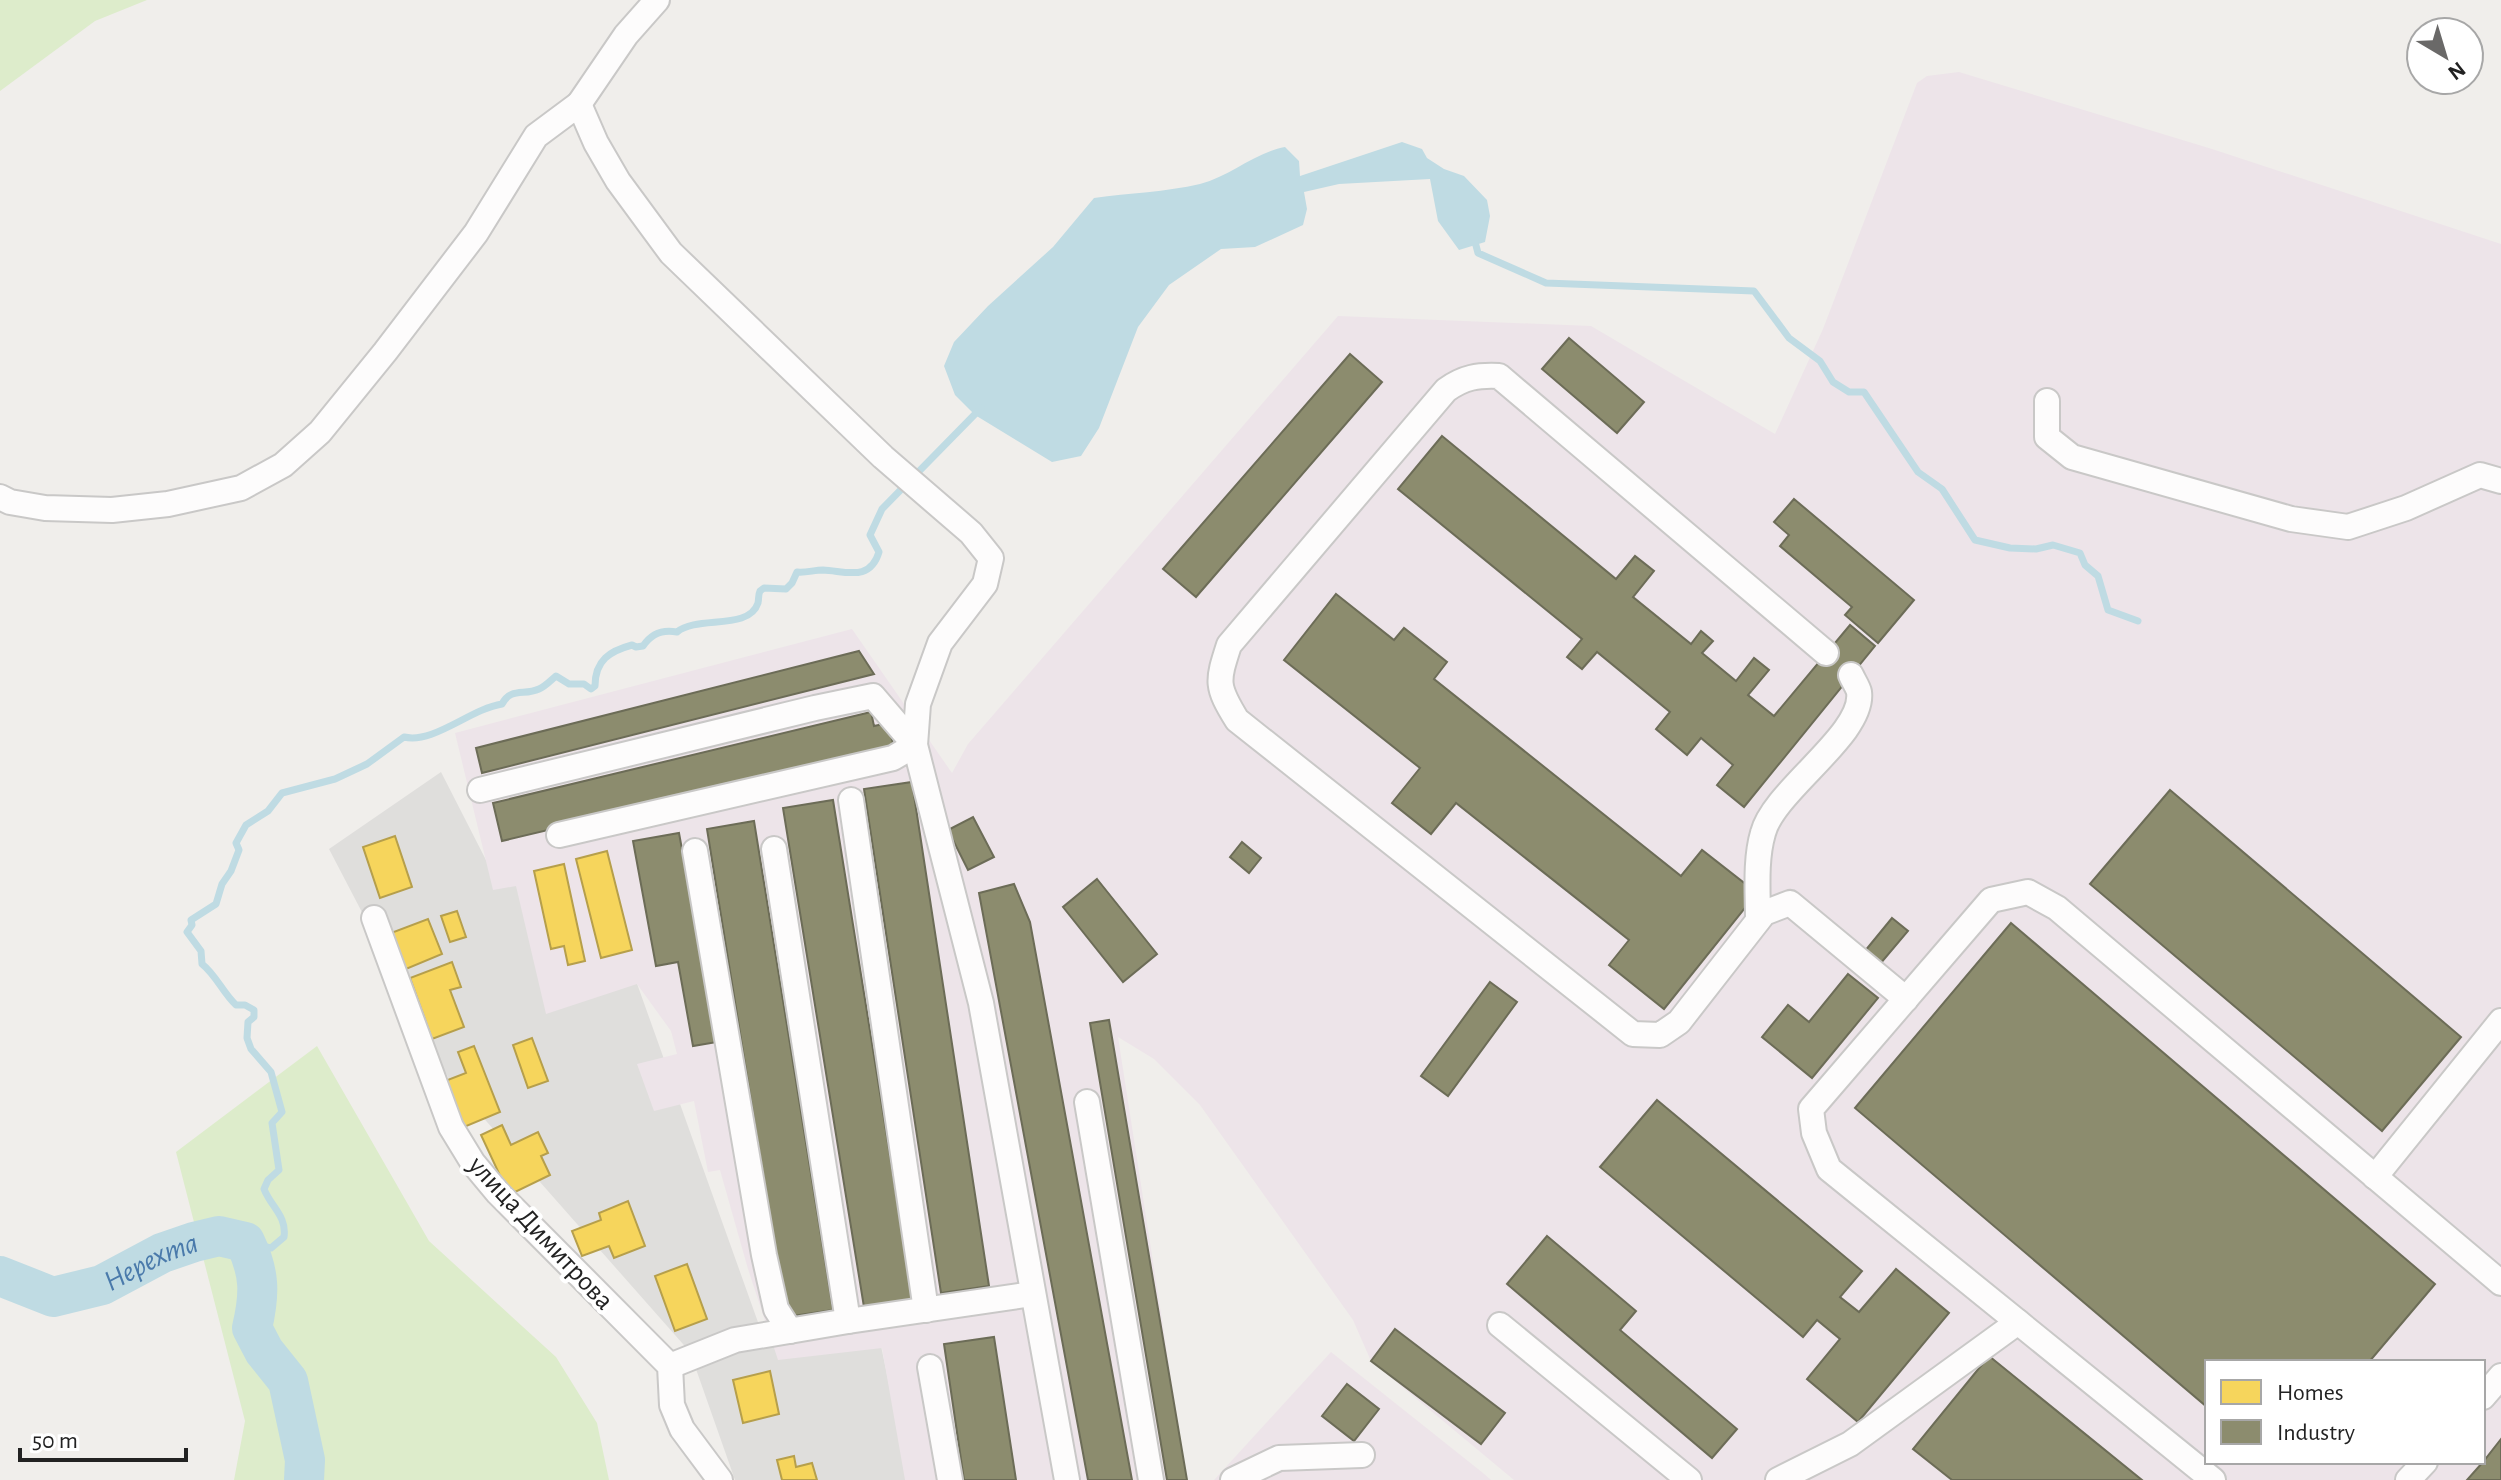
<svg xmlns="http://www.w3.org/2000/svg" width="2501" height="1480" font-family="'Alegreya Sans',sans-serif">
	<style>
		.residential { fill: #dfdedc }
		.industrial { fill: #ede4e9; fill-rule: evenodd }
		.grass { fill: #ddeccb }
		.water { fill: #bfdbe3 }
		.homes { fill: #f6d55c; stroke: #b69f4b; stroke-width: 2 }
		.industry { fill: #8c8c6e; stroke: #6c6c57; stroke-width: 2 }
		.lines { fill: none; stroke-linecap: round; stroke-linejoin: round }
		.stream { stroke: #bfdbe3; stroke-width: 7 }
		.river { stroke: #bfdbe3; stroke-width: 40 }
		.minor-casing { stroke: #c9c8c7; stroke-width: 28 }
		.minor { stroke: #fdfcfc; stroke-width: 24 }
		.labels { text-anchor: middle; stroke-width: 8; stroke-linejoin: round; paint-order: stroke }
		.street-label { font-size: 28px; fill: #222; stroke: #fff }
		.water-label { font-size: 30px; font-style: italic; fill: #4a7aab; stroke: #fff }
	</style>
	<rect width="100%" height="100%" fill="#f0eeeb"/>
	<polygon class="residential" points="441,772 487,862 590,852 759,1325 876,1322 909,1480 735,1480 690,1352 449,1079 329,849"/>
	<g class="industrial">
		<path d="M1959 72 2212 149 2501 244V1480H1514L1371 1361 1353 1320 1200 1105 1154 1059 1118 1037 1187 1480H905L882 1348 778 1360 748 1269 720 1170 708 1172 694 1101 654 1111 637 1064 677 1054 671 1031 637 984 546 1014 516 886 493 890 455 733 852 629 952 773 968 744 1338 316 1591 326 1775 434 1823 329 1917 83 1927 76ZM2207 1362H2483V1462H2207Z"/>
		<polygon points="1331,1352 1483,1473 1491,1480 1214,1480"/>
	</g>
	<g class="grass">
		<polygon points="0,0 147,0 95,21 0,91"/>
		<polygon points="317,1046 429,1241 556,1357 597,1423 609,1480 234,1480 245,1421 176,1152"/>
	</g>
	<path class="water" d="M1402 142 1422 149 1427 158 1444 169 1464 176 1487 200 1490 216 1485 242 1459 250 1438 221 1430 179 1339 184 1304 192 1307 209 1303 225 1255 247 1221 249 1169 285 1138 327 1099 428 1081 456 1052 462 975 415 955 395 944 366 954 342 988 306 1053 247 1094 198C1129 193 1166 192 1200 184 1231 176 1254 153 1285 147L1299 161 1300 176Z"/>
	<g class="homes">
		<polygon points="395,836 412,887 380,898 363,847"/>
		<polygon points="607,851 632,950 601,958 576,859"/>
		<polygon points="564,864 585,961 568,965 564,946 551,949 534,871"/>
		<polygon points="457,911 466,937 450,942 441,916"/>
		<polygon points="428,919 442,954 406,969 391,933"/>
		<polygon points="452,962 461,987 450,990 464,1027 432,1039 410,978"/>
		<polygon points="532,1038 548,1081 528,1088 513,1045"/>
		<polygon points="474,1046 500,1112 464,1127 445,1081 466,1073 458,1052"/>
		<polygon points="502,1125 511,1145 538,1132 548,1153 541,1156 550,1175 509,1195 481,1135"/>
		<polygon points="628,1201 645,1246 614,1258 609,1246 582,1256 572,1231 601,1220 599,1213"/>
		<polygon points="687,1264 707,1319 675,1331 655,1276"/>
		<polygon points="770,1371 779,1414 743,1423 733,1380"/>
		<polygon points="794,1456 796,1467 812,1463 817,1480 782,1480 777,1460"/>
	</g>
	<g class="industry">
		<polygon points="1569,338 1644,402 1617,433 1542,369"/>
		<polygon points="1350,354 1382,382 1196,597 1163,569"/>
		<polygon points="1442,436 1616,579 1635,556 1654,571 1633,597 1691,644 1701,631 1713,641 1702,653 1736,681 1754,658 1769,670 1748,695 1774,716 1850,625 1875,646 1744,807 1717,785 1733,765 1701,738 1687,755 1656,729 1670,712 1597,652 1582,669 1567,657 1582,639 1398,489"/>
		<polygon points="1794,499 1914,600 1878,643 1845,615 1852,607 1780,546 1789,535 1774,522"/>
		<polygon points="1336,594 1394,640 1404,628 1447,662 1434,679 1681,876 1702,850 1757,893 1664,1009 1609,965 1629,940 1456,803 1431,834 1392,803 1420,768 1284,660"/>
		<polygon points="859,651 874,674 482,773 476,748"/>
		<polygon points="871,712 874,726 888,723 894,748 502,841 493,803"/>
		<polygon points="912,782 989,1286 941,1293 864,789"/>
		<polygon points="2170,790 2461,1037 2382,1131 2090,884"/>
		<polygon points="833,800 913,1299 864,1307 783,808"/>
		<polygon points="973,817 994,857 968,870 948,830"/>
		<polygon points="754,821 833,1310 786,1317 707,829"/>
		<polygon points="679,833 717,1042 693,1046 678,962 656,966 633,841"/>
		<polygon points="1242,842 1261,858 1249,873 1230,857"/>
		<polygon points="1097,879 1157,954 1123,982 1063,907"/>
		<polygon points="1014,884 1030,922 1132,1480 1088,1480 979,893"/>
		<polygon points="1892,918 1908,931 1880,964 1865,951"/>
		<polygon points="2011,923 2435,1284 2369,1362 2207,1362 2207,1407 1855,1108"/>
		<polygon points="1848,974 1878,998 1812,1078 1762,1037 1788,1005 1809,1022"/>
		<polygon points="1490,982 1517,1002 1448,1096 1421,1076"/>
		<polygon points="1109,1020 1187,1480 1167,1480 1090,1023"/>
		<polygon points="1657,1100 1862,1271 1840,1297 1859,1312 1896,1269 1949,1313 1858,1422 1807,1379 1840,1339 1817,1320 1803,1337 1600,1167"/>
		<polygon points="1547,1236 1636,1311 1620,1330 1737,1429 1712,1458 1507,1284"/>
		<polygon points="1395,1329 1505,1413 1481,1444 1371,1361"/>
		<polygon points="994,1337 1016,1480 964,1480 944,1344"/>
		<polygon points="1989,1356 2142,1480 1952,1480 1913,1449"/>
		<polygon points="1347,1384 1379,1409 1354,1441 1322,1416"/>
		<polygon points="2501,1439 2501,1480 2467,1480 2483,1462"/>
	</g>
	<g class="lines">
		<g class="stream">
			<polyline points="1474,238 1478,253 1546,283 1754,291 1789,338 1820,361 1833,382 1849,392 1864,392 1918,472 1942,489 1975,540 2010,548 2036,549 2053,545 2080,553 2085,565 2098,576 2108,610 2138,621"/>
			<path d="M245 1242 271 1248 284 1237C287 1216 271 1207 264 1189L268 1180 279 1170 272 1123 282 1112 271 1072 251 1049 247 1038 248 1022 254 1017V1010L245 1005H236C223 993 216 975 202 964L201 951 187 932 192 925 191 920 216 904 222 884 231 871 239 850 236 843 246 825 268 811 282 793 335 779 367 764 404 737C434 744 470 709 502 704 511 687 524 696 539 689 546 686 551 680 556 676L569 684H584L591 689 595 686C595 660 610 651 632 645L636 647 643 646C651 634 662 629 677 632 697 615 749 631 758 603 759 599 758 595 760 591L764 588 786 589 792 583 797 572C806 573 814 570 823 570 846 571 870 582 879 552L870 535 882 509 981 408"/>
		</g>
		<path class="river" id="s1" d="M0 1276 53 1297 102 1285 162 1253 194 1242 219 1236 245 1242C260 1273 260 1294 252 1328L264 1351 288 1381 305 1460 304 1480"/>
		<g class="minor-casing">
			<g id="minor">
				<polyline points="579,104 626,35 657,0"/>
				<polyline points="2047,401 2047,437 2072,457 2291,519 2348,527 2406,508 2480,475 2501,481"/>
				<polyline points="0,497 10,502 45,508 112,510 168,504 241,488 283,465 320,432 385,352 476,233 536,136 579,104 596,143 618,181 671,253 883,457 971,533 991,558 985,584 940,643 918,704 915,745 981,1003 1067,1480"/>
				<path d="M1826 653 1499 376C1478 375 1464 377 1446 390L1229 645C1217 682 1216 686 1237 720L1633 1034 1660 1035 1679 1022 1764 913 1790 903 1906 999"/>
				<polyline points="480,790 815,708 873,696 915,745 893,758 559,835"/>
				<polyline points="851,800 926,1310"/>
				<polyline points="774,849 848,1321"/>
				<polyline points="695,851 764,1255 776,1309 790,1331"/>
				<polyline points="374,918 451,1127 473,1163 498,1193 670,1366 672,1405 682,1429 720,1480"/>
				<path d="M1758 920C1758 893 1755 860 1763 833 1774 790 1865 734 1859 692 1858 687 1853 680 1851 675"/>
				<polyline points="1087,1102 1151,1480"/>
				<polyline points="2375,1177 2501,1021"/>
				<polyline points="1500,1325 1689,1480"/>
				<polyline points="670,1366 735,1340 848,1321 1032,1294"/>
				<polyline points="930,1367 950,1480"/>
				<polyline points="2483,1397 2501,1376"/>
				<polyline points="1233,1480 1279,1458 1362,1455"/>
				<polyline points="1778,1480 1850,1444 2018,1322"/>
				<polyline points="2213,1480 1829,1169 1814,1133 1811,1109 1991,900 2028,892 2057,908 2501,1283"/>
				<polyline points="2408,1480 2425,1462"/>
			</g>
		</g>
		<use href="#minor" class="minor"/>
	</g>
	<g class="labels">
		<g class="street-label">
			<text transform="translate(542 1232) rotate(47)" y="10">улица Димитрова</text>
		</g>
		<g class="water-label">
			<text dy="10" stroke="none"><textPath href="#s1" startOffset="162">Нерехта</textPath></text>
		</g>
	</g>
	<rect x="2205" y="1360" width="280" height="104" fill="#ffffff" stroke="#a7a7a7" stroke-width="2"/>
	<rect x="2221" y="1380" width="40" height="24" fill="#f6d55c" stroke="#a7a7a7" stroke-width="2"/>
	<text x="2277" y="1400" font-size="24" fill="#222222">Homes</text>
	<rect x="2221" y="1420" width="40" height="24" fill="#8c8c6e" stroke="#a7a7a7" stroke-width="2"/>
	<text x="2277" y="1440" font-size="24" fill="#222222">Industry</text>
	<g transform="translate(2445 56) rotate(142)"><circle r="38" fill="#ffffff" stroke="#a7a7a7" stroke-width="2"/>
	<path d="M0-6L14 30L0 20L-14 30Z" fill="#6a6968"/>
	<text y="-12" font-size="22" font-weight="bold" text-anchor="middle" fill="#222222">N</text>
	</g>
	<path d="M20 1448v12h166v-12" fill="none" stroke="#222222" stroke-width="4"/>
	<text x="32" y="1448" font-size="24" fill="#222222" stroke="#ffffff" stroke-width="6" paint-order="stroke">50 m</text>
</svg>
